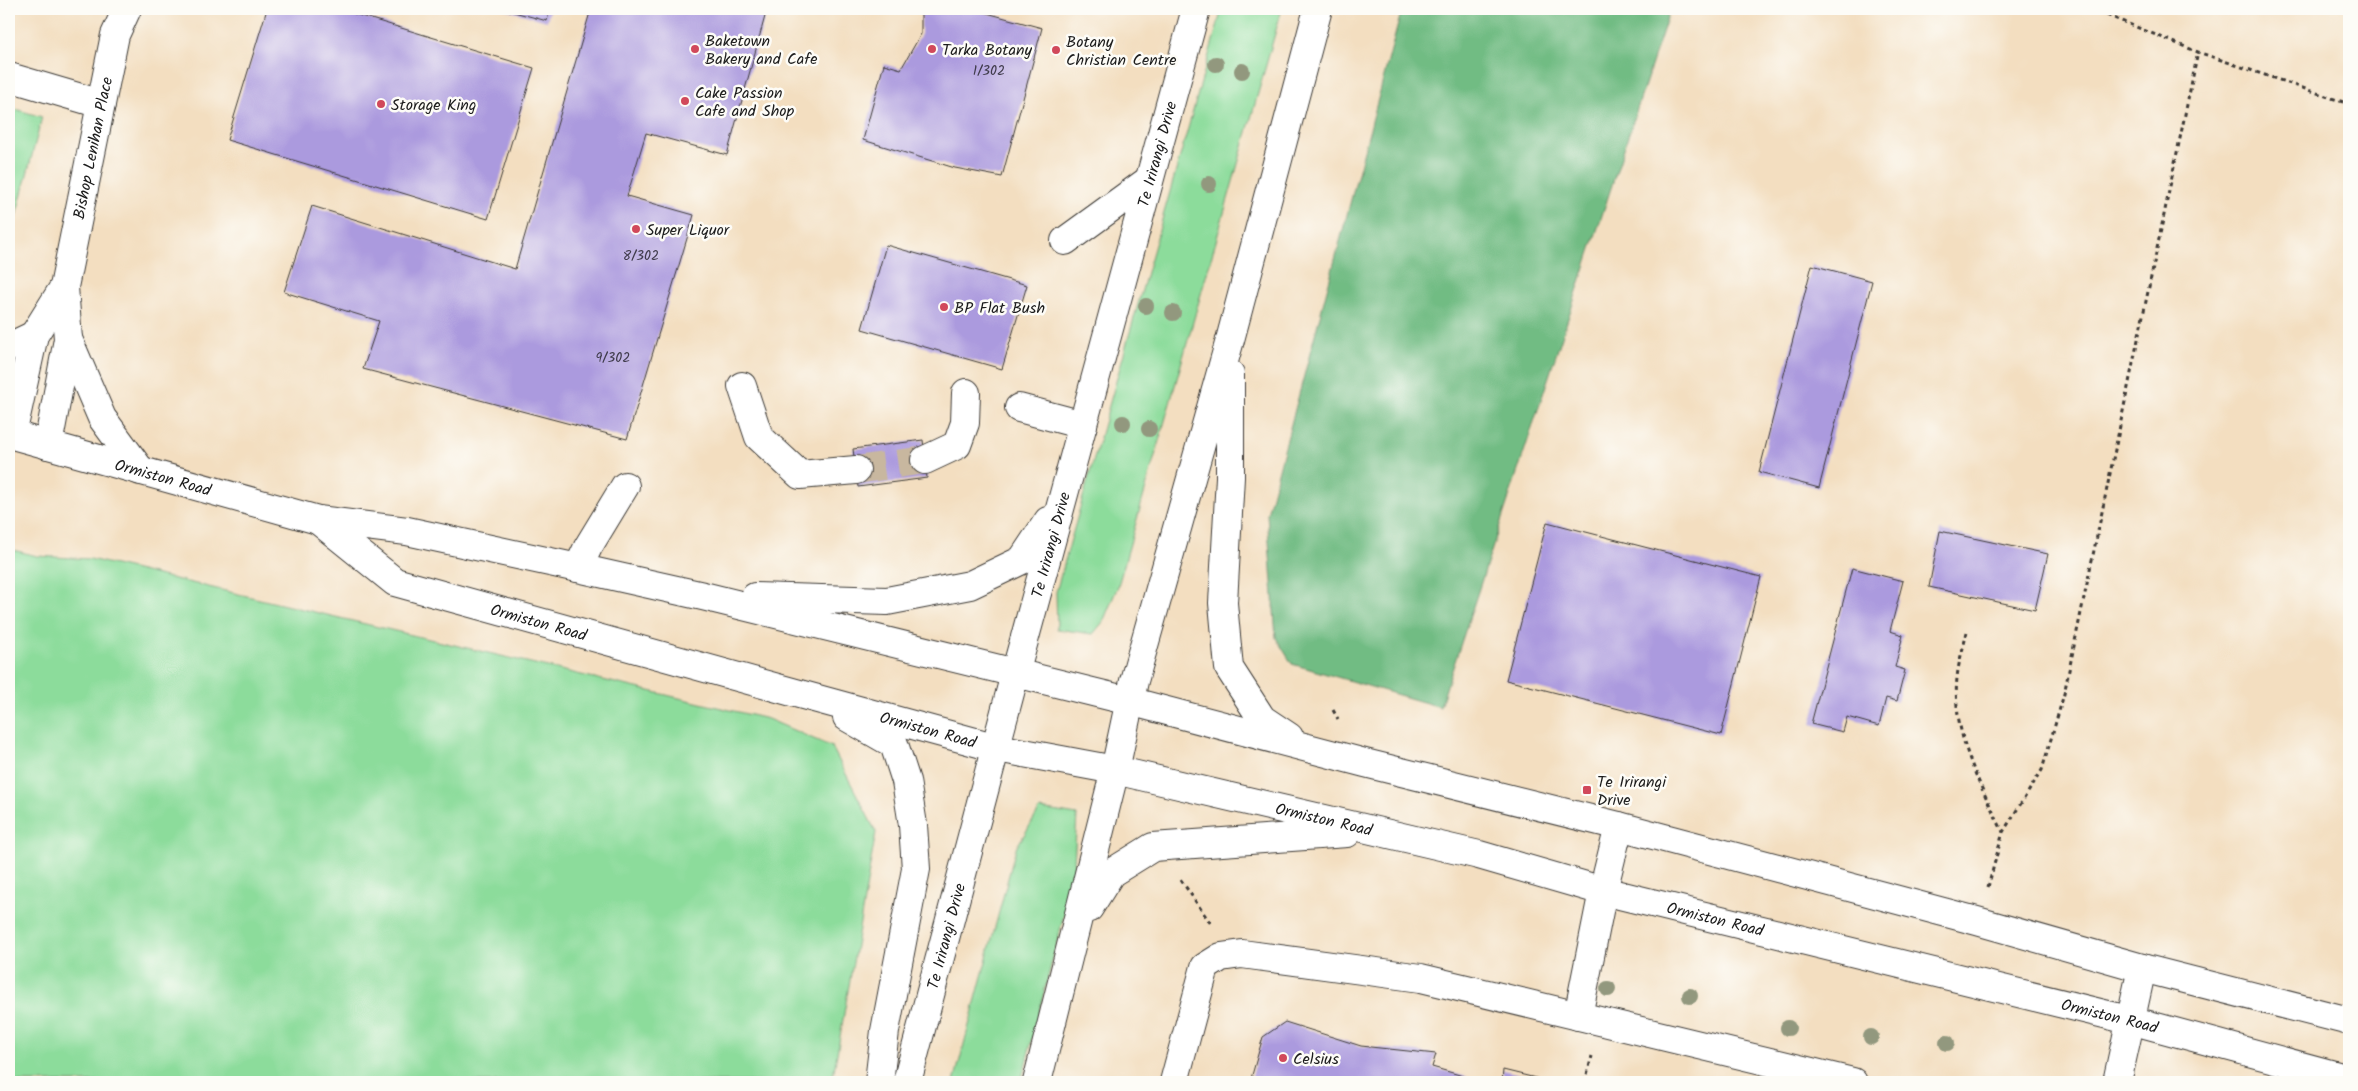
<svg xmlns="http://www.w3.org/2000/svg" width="2358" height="1091" font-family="Kalam,sans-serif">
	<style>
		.green { fill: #8cdc9b; stroke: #547c5c }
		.forest { fill: #71bc83; stroke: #466c50 }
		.building { fill: #ab9ade }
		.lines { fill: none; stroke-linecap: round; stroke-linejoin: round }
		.minor-tunnel { stroke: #c8b79f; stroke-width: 28; stroke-dasharray: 28 14; stroke-linecap: butt }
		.minor-casing { stroke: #3c3935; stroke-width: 30 }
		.major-casing { stroke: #3c3935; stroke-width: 30 }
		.path { stroke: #3c3935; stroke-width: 3; stroke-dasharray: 4 4; stroke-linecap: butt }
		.minor { stroke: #fff; stroke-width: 28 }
		.major { stroke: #fff; stroke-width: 28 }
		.tree { fill: #92987e }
		.poi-dot { fill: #d1495b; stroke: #fdfcf7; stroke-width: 2 }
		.labels { text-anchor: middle; stroke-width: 5; stroke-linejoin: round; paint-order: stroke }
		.number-label { font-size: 14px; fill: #403c4c }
		.poi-label { font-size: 16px; fill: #1c1c1c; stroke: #fdfcf7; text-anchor: start }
		.street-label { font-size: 16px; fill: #1c1c1c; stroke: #fdfcf7 }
	</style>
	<rect width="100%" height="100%" fill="#fdfcf7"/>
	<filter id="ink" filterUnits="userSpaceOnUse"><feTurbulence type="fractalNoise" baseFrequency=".02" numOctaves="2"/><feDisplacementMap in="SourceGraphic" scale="10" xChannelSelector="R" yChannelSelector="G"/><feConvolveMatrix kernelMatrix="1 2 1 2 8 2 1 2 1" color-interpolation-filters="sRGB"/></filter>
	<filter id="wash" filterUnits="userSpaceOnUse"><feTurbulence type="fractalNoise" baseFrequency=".0096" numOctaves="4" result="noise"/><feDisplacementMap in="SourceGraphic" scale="20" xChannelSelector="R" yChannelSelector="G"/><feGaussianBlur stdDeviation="1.12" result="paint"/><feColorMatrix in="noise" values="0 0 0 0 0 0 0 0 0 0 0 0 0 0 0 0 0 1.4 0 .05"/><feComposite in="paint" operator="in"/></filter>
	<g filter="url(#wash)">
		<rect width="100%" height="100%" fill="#f3dec0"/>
		<g class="green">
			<polygon points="1222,9 1282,9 1118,586 1103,622 1093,634 1057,629 1056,592"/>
			<polygon points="15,109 42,117 9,243 9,111"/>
			<polygon points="9,549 37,556 90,559 768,719 832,747 876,832 832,1082 9,1082"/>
			<polygon points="1040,809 1077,815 1073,880 1021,1082 954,1082 1016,848"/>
		</g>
		<polygon class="forest" points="1402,9 1670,9 1440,707 1292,664 1276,638 1267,514"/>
		<g id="blocks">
			<g class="building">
				<polygon points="267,9 338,9 534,68 488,219 227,140"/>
				<polygon points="503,9 550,9 547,21"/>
				<polygon points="591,9 767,9 727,155 646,133 627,196 694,215 627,439 363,369 379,321 284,292 312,206 515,269"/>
				<polygon points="921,9 972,9 1042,28 1002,177 955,168 863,140 884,64 901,69 921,34"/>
				<polygon points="886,245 1027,285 1002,369 862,329"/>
				<polygon points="1812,265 1872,281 1819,488 1759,472"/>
				<polygon points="923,440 927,478 858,487 853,449"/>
				<polygon points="1547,522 1761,577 1721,735 1506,680"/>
				<polygon points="1940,531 2048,554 2035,610 1929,587"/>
				<polygon points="1852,568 1903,581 1890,631 1903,635 1895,667 1905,670 1897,701 1886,698 1879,726 1847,717 1843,732 1811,724"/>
				<polygon points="1285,1022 1361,1046 1436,1054 1432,1067 1484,1082 1250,1082 1263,1037"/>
				<polygon points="1503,1070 1552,1082 1502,1082"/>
			</g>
		</g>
	</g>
	<g filter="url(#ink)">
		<use href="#blocks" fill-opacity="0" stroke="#3c3935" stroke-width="1"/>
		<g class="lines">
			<polyline class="minor-tunnel" points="856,470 925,460"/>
			<g class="minor-casing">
				<g id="minor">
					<polyline points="9,77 101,104"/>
					<polyline points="1065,241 1149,180"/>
					<polyline points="742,386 759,437 800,475 856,470"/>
					<polyline points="1019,408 1083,425"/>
					<polyline points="12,435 34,335 64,287"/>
					<path id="s1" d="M48 445 68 339 64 287 115 35 127 9"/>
					<polyline points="925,460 957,445 965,423 966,393"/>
					<polyline points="578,568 588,547 625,486"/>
					<polyline points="1578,1016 1603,891 1619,826"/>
					<polyline points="1174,1082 1205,967 1221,957 1242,954 1421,978 1853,1082"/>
					<polyline points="2117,1082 2142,968"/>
				</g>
			</g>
			<g class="major-casing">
				<g id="major">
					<polyline points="68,339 102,418 141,471"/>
					<polyline points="9,347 34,335"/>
					<polyline points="1230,374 1230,477 1223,603 1229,668 1262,719 1289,737"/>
					<path id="s2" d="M9 434 318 520 407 531 578 568 703 596 1129 701 1365 763 1619 826 1977 921 2142 968 2349 1021"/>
					<path id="s3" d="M318 520 395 582 803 695 997 748 1115 770 1479 855 1603 891 2145 1024 2349 1079"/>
					<polyline points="755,597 887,601 970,585 1022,560 1048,521"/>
					<polyline points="847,717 894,744 906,781 913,825 916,869 885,1031 879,1082"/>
					<polyline points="1089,908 1111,873 1153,847 1347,833"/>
					<path id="s4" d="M907 1082 1015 674 1196 9"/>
					<polyline points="1037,1082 1115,770 1134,681 1230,340 1318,9"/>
				</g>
			</g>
			<g class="path">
				<polyline points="2092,9 2198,52 2349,104"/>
				<path d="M1967 632C1964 645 1960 657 1958 670 1949 728 1978 781 2003 832"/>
				<polyline points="1333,710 1338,719"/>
				<polyline points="1181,880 1211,924"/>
				<polyline points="1988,887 2003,832 2042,770 2064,694 2198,52"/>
				<polyline points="1585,1082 1592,1056"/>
			</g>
			<use href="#minor" class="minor"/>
			<use href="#major" class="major"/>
		</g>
		<g class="tree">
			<circle cx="1216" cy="64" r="8"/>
			<circle cx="1242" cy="71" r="8"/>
			<circle cx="1209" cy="184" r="8"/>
			<circle cx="1146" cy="306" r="8"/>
			<circle cx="1173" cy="313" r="8"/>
			<circle cx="1123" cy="423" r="8"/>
			<circle cx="1149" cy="429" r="8"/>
			<circle cx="1608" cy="989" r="8"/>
			<circle cx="1690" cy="996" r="8"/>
			<circle cx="1788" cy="1028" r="8"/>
			<circle cx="1871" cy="1037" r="8"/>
			<circle cx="1947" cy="1043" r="8"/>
		</g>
	</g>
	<g class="poi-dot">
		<circle cx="695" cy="49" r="5"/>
		<circle cx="932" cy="49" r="5"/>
		<circle cx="1056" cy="50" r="5"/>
		<circle cx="685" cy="101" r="5"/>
		<circle cx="381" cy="104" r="5"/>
		<circle cx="636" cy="229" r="5"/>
		<circle cx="944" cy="307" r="5"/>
		<rect x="1582" y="785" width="10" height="10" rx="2.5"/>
		<circle cx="1283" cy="1058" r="5"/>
	</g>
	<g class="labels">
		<g class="number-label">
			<text x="989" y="75">1/302</text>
			<text x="641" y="260">8/302</text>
			<text x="613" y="362">9/302</text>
		</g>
		<g class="poi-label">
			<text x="705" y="46">Baketown<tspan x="705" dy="18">Bakery and Cafe</tspan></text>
			<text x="1066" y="47">Botany<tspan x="1066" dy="18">Christian Centre</tspan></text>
			<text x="942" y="55">Tarka Botany</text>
			<text x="695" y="98">Cake Passion<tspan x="695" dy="18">Cafe and Shop</tspan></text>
			<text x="391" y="110">Storage King</text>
			<text x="646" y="235">Super Liquor</text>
			<text x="954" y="313">BP Flat Bush</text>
			<text x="1597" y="787">Te Irirangi<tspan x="1597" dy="18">Drive</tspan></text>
			<text x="1293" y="1064">Celsius</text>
		</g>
		<g class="street-label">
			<text dy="6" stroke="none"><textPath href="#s1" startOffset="302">Bishop Lenihan Place</textPath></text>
			<text dy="6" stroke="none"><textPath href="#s4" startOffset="961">Te Irirangi Drive</textPath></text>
			<text dy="6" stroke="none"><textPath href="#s2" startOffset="160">Ormiston Road</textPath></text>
			<text dy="6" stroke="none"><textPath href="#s4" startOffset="556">Te Irirangi Drive</textPath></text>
			<text dy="6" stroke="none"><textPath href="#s3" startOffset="248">Ormiston Road</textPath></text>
			<text dy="6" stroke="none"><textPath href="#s3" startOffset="652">Ormiston Road</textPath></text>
			<text dy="6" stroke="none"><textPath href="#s3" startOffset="1058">Ormiston Road</textPath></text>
			<text dy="6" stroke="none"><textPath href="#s3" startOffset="1462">Ormiston Road</textPath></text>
			<text dy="6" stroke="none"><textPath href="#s4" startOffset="151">Te Irirangi Drive</textPath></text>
			<text dy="6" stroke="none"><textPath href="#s3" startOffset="1868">Ormiston Road</textPath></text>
		</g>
	</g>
	<rect width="2358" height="1091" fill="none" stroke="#fdfcf7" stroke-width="30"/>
</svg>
